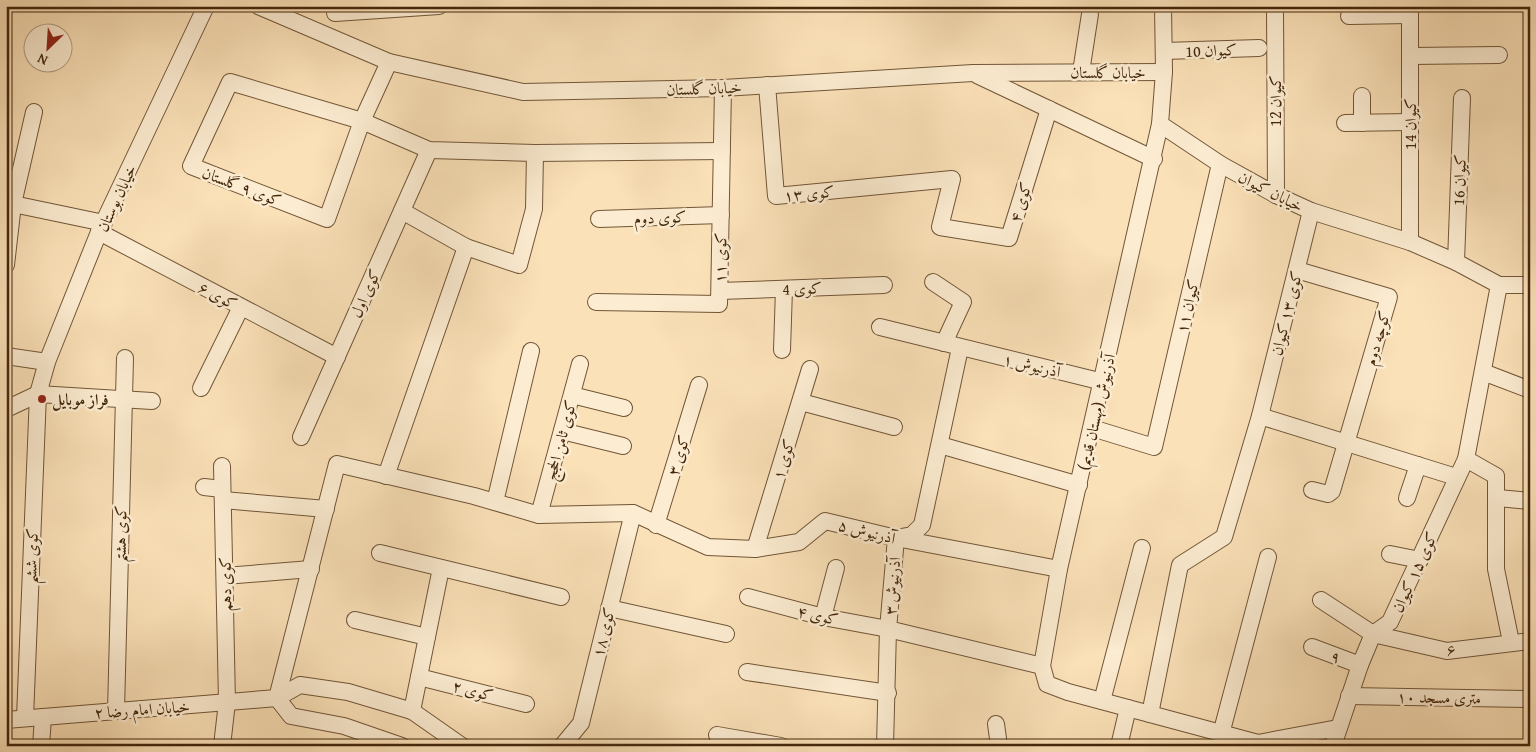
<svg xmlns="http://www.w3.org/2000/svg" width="1536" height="752" font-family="'Gentium Book Plus',Amiri,serif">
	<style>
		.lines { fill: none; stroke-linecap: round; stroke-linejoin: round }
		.minor-casing { stroke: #715637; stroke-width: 18 }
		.minor { stroke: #fcecd1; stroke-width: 16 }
		.poi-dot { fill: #8f2418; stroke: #fcecd1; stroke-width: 2 }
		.labels { text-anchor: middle; stroke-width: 5; stroke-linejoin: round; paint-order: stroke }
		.street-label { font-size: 16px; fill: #43270c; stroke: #fcecd1 }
		.poi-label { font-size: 16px; font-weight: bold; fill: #43270c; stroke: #fcecd1; text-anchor: start }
	</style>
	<rect width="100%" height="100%" fill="#fbe1b8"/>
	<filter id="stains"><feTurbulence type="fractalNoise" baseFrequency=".004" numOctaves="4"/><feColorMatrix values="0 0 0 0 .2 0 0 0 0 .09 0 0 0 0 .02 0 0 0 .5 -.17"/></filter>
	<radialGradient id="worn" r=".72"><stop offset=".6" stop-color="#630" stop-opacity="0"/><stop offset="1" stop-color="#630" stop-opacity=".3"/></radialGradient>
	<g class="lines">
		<g class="minor-casing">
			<g id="minor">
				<polyline points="258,6 389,62 523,92 723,88 973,73 1164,72"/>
				<polyline points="1163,6 1164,72 1160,124 1220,164 1276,195 1311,211 1410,242 1456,262 1499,285 1530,285"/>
				<polyline points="1275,6 1276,195"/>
				<polyline points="1410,6 1410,242"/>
				<polyline points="335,13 439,6"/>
				<polyline points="1349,16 1410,15"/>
				<polyline points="1164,51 1259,48"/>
				<polyline points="1410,56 1499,55"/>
				<polyline points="389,62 362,121 429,150 535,153 722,151"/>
				<polyline points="1081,72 1090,14"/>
				<polyline points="977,75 1154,159"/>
				<polygon points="230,82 362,121 327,219 191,166"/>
				<polyline points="767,85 776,196 952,179 940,227 1009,238 1049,109"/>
				<polyline points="1362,96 1362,123"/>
				<polyline points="1345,123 1410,122"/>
				<polyline points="1160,124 1059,569 1042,666 1047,684 1068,692 1258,743 1338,728"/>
				<polyline points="13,204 104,223"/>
				<polyline points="599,219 721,215"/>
				<polyline points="99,232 337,357"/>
				<polyline points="466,247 519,265 534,209 535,153"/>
				<polyline points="1456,262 1462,98"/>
				<polyline points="6,265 13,204 34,112"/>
				<polyline points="1297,270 1389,297 1332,491 1328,494 1312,490"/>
				<polyline points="933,282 963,302 944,343"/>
				<polyline points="720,291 884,285"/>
				<polyline points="596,302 719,304 723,88"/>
				<polyline points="880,327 1103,382"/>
				<polyline points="782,350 784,289"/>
				<polyline points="6,356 47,362"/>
				<polyline points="1483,372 1530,390"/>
				<polyline points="201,388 241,307"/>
				<polyline points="572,395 624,408"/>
				<polyline points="801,402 894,427"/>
				<polyline points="6,409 38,394 152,401"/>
				<polyline points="1260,416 1456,477"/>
				<polyline points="1092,428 1154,447 1220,164"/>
				<polyline points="562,431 623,446"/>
				<polyline points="301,437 429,150"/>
				<polyline points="940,445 1079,485"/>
				<polyline points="1466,459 1496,476 1496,569 1511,642"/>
				<polyline points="386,476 466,247 402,211"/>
				<polyline points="204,487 222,489"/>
				<polyline points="1407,498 1418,465"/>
				<polyline points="1498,498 1530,501"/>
				<polyline points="223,500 326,509"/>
				<polyline points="495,502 531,351"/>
				<polyline points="539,515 580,364"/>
				<polyline points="656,525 699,385"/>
				<polyline points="755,549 810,369"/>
				<polyline points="380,553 561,597"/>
				<polyline points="1390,554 1420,560"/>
				<polyline points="225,576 311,569"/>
				<polyline points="748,597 823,617 888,629 1042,666"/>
				<polyline points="1321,600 1373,634 1447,651 1530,641"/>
				<polyline points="609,608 726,634"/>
				<polyline points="823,617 836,568"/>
				<polyline points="355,620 427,637"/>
				<polyline points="1312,647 1360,665"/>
				<polyline points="747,672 888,693"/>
				<polyline points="419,677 526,704"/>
				<polyline points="1349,696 1530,699"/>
				<polyline points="277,698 337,464 474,496 539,515 633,513 708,547 755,549 799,542 825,521 896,538 1059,569"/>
				<polyline points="277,698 291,716 344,726 402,746"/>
				<polyline points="1102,701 1142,548"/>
				<polyline points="116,711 125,358"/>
				<polyline points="412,711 441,568"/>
				<polyline points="1150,714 1180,565 1224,537 1260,416 1311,211"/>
				<polyline points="25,718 38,394 47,362 99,232 206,6"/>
				<polyline points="6,720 277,698 300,685 348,692 412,711 462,746"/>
				<polyline points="996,724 999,746"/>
				<polyline points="1221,734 1268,557"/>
				<polyline points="717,735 781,746"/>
				<polyline points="41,746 43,717"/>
				<polyline points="222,746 227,702 222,466"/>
				<polyline points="562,746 581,723 633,513"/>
				<polyline points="885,746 888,629 896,538 912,535 922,525 960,348"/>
				<polyline points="1119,746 1128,708"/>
				<polyline points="1333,746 1360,665 1373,634 1390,622 1466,459 1499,285"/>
			</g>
		</g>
		<use href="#minor" class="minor"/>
	</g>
	<circle class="poi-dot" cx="42" cy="399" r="5"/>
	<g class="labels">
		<g class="street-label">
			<text transform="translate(1211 50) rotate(-2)" y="6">کیوان 10</text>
			<text x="1108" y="78">خیابان گلستان</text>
			<text transform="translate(704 88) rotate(-2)" y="6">خیابان گلستان</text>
			<text transform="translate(1275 101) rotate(-90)" y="6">کیوان 12</text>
			<text transform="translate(1410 124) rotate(-90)" y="6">کیوان 14</text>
			<text transform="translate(1459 180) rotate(-88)" y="6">کیوان 16</text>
			<text transform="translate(242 186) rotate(21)" y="6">کوی ۹ گلستان</text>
			<text transform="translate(1271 191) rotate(27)" y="6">خیابان کیوان</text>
			<text transform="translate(809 193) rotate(-5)" y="6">کوی ۱۳</text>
			<text transform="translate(116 198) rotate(-65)" y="6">خیابان بوستان</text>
			<text transform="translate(1020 202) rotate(-73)" y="6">کوی ۴</text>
			<text transform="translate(660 217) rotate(-2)" y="6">کوی دوم</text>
			<text transform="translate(720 258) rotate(-89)" y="6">کوی ۱۱</text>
			<text transform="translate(802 288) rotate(-2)" y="6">کوی 4</text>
			<text transform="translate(365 293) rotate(-66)" y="6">کوی اول</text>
			<text transform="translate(218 295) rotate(28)" y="6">کوی ۶</text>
			<text transform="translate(1187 306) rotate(-77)" y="6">کیوان ۱۱</text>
			<text transform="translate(1286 313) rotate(-76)" y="6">کوی ۱۳ کیوان</text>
			<text transform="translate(1377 338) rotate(-74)" y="6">کوچه دوم</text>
			<text transform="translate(1032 365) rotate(13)" y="6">آذرنیوش ۱</text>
			<text transform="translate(1096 412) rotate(-77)" y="6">آذرنیوش (مهستان قدیم)</text>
			<text transform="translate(560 440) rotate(-75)" y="6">کوی ثامن الحجج</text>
			<text transform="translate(678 455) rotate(-73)" y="6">کوی ۳</text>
			<text transform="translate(783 459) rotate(-73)" y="6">کوی ۱</text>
			<text transform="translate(867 531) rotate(14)" y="6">آذرنیوش ۵</text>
			<text transform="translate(120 534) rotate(-89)" y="6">کوی هشتم</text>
			<text transform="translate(31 556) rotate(-88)" y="6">کوی ششم</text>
			<text transform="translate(1414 572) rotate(-65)" y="6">کوی ۱۵ کیوان</text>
			<text transform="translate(225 584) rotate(-91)" y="6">کوی دهم</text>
			<text transform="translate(892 586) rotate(-85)" y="6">آذرنیوش ۳</text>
			<text transform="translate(818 615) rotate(13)" y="6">کوی ۴</text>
			<text transform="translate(603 632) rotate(-76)" y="6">کوی ۱۸</text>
			<text transform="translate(1451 649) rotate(-1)" y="6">۶</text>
			<text transform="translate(1336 656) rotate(20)" y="6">۹</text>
			<text transform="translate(473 690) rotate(15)" y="6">کوی ۲</text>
			<text transform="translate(1439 697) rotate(1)" y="6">۱۰ متری مسجد</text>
			<text transform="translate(142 709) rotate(-4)" y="6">خیابان امام رضا ۲</text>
		</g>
		<g class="poi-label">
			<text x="52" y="405">فراز موبایل</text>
		</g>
	</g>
	<rect width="1536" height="752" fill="none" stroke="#fbe1b8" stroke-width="25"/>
	<rect x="8" y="8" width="1521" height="737" fill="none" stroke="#43270c" stroke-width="2.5"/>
	<rect x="12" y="12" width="1511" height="727" fill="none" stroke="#43270c"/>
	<g transform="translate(48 48) rotate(205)"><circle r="24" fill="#fcecd1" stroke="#b29d82"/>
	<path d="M0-4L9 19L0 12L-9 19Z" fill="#8f2418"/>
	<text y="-8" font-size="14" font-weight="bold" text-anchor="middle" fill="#43270c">N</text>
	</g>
	<rect width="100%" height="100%" filter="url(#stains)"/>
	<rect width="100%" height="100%" fill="url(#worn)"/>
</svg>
